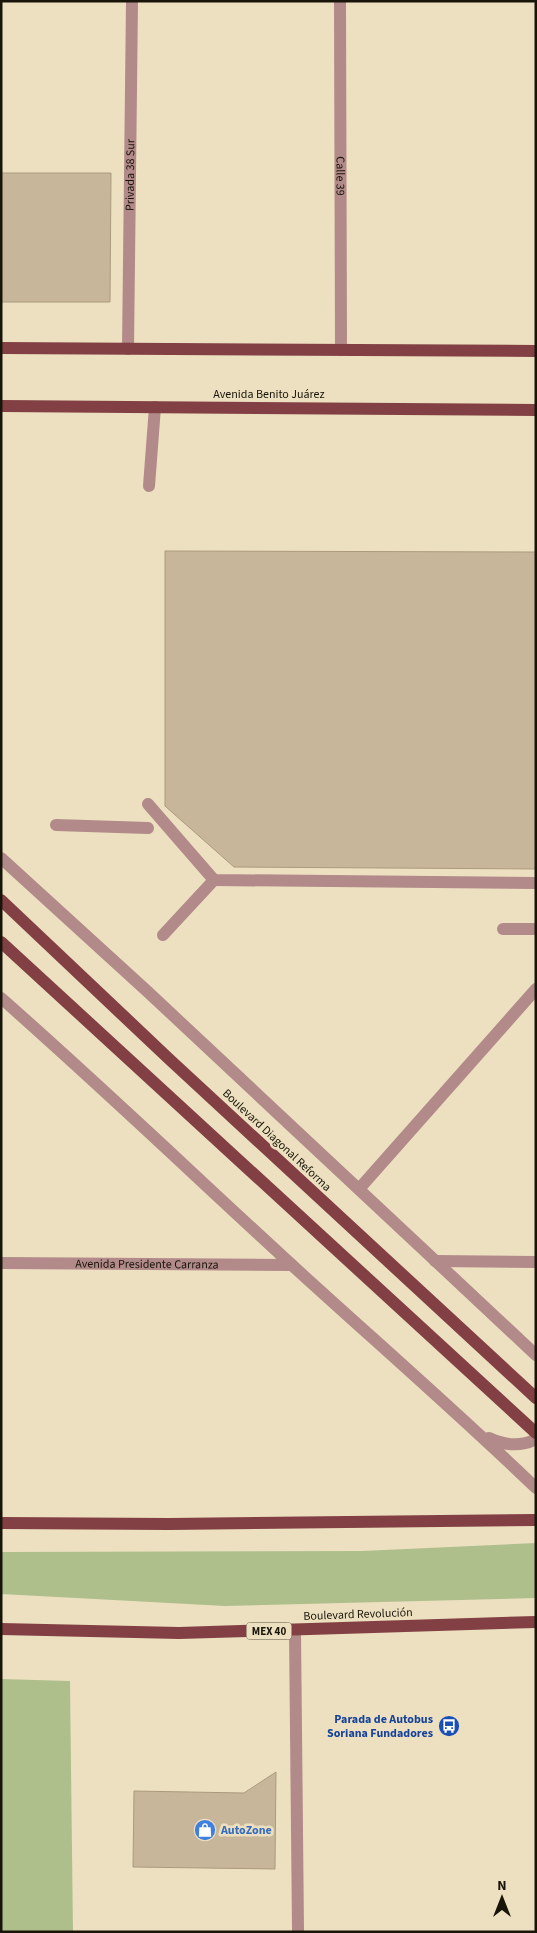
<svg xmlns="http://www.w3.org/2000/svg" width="537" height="1933" font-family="'Source Sans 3',sans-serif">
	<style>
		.green { fill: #afbf8c }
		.building { fill: #c8b69a; stroke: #ac9a7e }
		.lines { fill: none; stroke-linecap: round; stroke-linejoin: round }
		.service { stroke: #b28a8a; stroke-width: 12 }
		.minor { stroke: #b28a8a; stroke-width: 12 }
		.tertiary { stroke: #b28a8a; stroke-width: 12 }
		.primary { stroke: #834044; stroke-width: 12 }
		.labels { text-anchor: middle; stroke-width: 5; stroke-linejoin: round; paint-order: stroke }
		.shield { fill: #ede0c0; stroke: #585140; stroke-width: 1 }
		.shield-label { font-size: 11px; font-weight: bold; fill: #181409 }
		.street-label { font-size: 12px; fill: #181409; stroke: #ede0c0 }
		.transit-label { font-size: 12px; font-weight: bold; fill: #164399; stroke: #ede0c0; text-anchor: end }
		.shop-label { font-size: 12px; font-weight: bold; fill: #366cbe; stroke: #ede0c0; text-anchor: start }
	</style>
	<rect width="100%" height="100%" fill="#ede0c0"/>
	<g class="green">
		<polygon points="536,1543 536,1598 225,1606 1,1594 1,1552 362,1551"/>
		<polygon points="1,1679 70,1681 73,1932 1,1932"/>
	</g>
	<g class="building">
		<polygon points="1,173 111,173 110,302 1,302"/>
		<polygon points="165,551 536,552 536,869 234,867 165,806"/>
		<polygon points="276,1772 275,1869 133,1867 134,1791 244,1793"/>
	</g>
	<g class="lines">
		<g class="service">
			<polyline points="149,486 155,407"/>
			<polyline points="148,804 214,880 536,883"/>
			<polyline points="56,825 148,828"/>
			<polyline points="503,929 536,929"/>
			<polyline points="163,935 214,880"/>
			<polyline points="359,1189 536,989"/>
			<polyline points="435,1261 536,1262"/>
			<polyline points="295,1630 298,1930"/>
		</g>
		<g class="minor">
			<path id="s1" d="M340 1 341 350"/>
			<path id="s2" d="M128 349 132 1"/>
			<path id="s3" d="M1 1263 292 1265"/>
		</g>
		<g class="tertiary">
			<polyline points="1,858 148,992 536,1355"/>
			<path d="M1 998C100 1085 196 1177 293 1266 374 1340 457 1412 536 1488"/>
			<path d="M489 1438C504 1445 521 1447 536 1439"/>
		</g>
		<g class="primary">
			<polyline points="1,348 536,351"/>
			<polyline points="1,406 536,410"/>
			<polyline points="1,900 168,1058 536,1398"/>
			<polyline points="1,942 536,1433"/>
			<polyline points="1,1523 169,1524 536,1520"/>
			<polyline points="1,1629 179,1633 536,1622"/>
		</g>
	</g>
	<defs>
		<g id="bus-disc" transform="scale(1.125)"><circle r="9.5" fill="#1a4fb4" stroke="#ede0c0"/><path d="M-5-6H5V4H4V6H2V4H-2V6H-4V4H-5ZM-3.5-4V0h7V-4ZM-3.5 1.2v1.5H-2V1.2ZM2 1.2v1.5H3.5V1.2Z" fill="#fff"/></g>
		<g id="shop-disc" transform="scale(1.125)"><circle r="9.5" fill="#3f7fe0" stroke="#ede0c0"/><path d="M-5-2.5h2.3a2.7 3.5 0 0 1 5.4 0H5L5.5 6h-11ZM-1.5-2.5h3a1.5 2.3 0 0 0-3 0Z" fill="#fff"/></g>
	</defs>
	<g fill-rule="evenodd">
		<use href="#bus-disc" x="449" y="1726"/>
		<use href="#shop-disc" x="205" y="1830"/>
	</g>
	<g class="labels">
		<rect class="shield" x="246.5" y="1622.5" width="45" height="17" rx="4"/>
		<g class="shield-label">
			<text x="269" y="1635">MEX 40</text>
		</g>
		<g class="street-label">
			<text dy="4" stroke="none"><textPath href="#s2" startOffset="174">Privada 38 Sur</textPath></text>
			<text dy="4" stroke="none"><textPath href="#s1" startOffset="175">Calle 39</textPath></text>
			<text x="269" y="398">Avenida Benito Juárez</text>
			<text transform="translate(277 1140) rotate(43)" y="4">Boulevard Diagonal Reforma</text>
			<text dy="4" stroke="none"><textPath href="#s3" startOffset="146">Avenida Presidente Carranza</textPath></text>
			<text transform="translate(358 1614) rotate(-2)" y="4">Boulevard Revolución</text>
		</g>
		<g class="transit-label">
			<text x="433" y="1723">Parada de Autobus<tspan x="433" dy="14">Soriana Fundadores</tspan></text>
		</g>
		<g class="shop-label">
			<text x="221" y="1834">AutoZone</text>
		</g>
	</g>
	<rect width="537" height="1933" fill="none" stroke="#181409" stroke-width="5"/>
	<g transform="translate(502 1898)" stroke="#ede0c0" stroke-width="4" paint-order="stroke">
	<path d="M0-4L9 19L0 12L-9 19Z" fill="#181409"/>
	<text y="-8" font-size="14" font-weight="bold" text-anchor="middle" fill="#181409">N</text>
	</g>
</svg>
